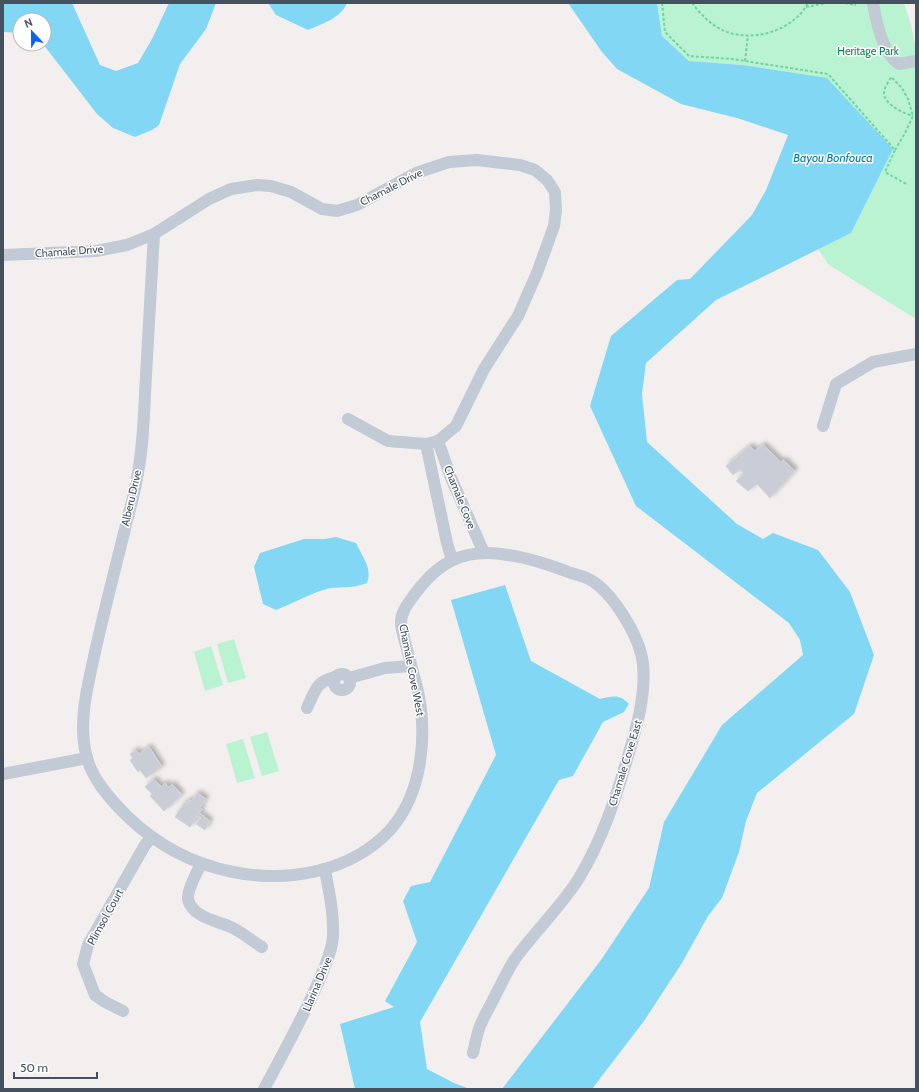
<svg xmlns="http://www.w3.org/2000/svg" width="919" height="1092" font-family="Cabin,sans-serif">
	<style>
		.green { fill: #b9f3d2 }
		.water { fill: #82d7f4 }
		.building { fill: #cacdd5; stroke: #d2d4db; filter: url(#shadow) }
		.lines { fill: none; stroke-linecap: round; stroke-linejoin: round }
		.path { stroke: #6ed4a6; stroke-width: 2; stroke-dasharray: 3 2; stroke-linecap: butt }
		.minor { stroke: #c1cad5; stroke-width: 12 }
		.labels { text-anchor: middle; stroke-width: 3; stroke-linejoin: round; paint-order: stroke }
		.park-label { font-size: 11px; fill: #0e8650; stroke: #fff }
		.street-label { font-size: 11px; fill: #45515e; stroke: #fff }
		.water-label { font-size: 12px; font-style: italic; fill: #027ca6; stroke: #fff }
	</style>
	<defs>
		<filter id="shadow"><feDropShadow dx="3" dy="-3" stdDeviation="2" flood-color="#0004"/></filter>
	</defs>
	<rect width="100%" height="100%" fill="#f2efee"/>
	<g class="green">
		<polygon points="657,3 904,3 911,25 916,49 916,319 829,265 818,249 851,233 893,149 742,65 689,61 662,36"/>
		<polygon points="234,639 246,678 228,683 217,644"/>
		<polygon points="211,646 223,685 205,691 194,652"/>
		<polygon points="267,732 279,771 262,776 250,737"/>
		<polygon points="243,739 255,778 237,783 226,744"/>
	</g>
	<g class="water">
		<polygon points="3,3 72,3 100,65 116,71 138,63 152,39 169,3 216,3 206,29 180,64 159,125 152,130 135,137 113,128 97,114 43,44 44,20 20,20 20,33 3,32"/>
		<path d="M268 3H347C341 18 322 24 308 30L276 15Z"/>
		<polygon points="568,3 657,3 662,36 689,61 742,65 827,78 893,149 851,233 716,300 646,363 642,394 647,442 737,524 763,539 773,533 818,550 850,592 874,655 854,714 757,793 746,821 739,852 722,898 708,916 682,963 644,1021 592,1089 502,1089 601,960 649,888 664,822 722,725 803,655 800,640 789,623 636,506 590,406 611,336 677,280 690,279 752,215 766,190 788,135 737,118 681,104 617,69 602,52"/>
		<path d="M336 537 356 543C362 556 373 569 367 583 351 590 338 585 323 590 307 595 292 604 276 610L263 604 254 567 260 553 304 539H325Z"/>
		<path d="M505 585 531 661 600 699C613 696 619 694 629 704L624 712 603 722 573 776 559 780 420 1022 427 1069 454 1083 470 1089H355L340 1024 394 1007 385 1001 417 942 403 901 411 886 430 882 496 755 451 600Z"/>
	</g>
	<g class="building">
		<polygon points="763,445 781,462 784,460 795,471 770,498 757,484 748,491 736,481 744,474 740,469 733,475 726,466 750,446 755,451"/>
		<polygon points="149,747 162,767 146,778 140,770 138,772 130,760 133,758 130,754 136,750 139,754"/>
		<polygon points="154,779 161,787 165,783 169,787 172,784 182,795 164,811 150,796 152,794 145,787"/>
		<polygon points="197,793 206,799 200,808 202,809 199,813 210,821 205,830 196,824 201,818 197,816 190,827 175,817 185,802 187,803 189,800 192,801"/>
	</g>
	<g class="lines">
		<g class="path">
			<polyline points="662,3 665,32 689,56 732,59 828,74 895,150 885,172 908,185"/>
			<path d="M692 3C701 15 713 27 727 32 755 42 794 30 808 3"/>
			<polyline points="845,3 856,5"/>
			<polyline points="806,7 826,3"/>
			<polyline points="745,61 748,36"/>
			<path d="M895 150 905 133 913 116 908 99 902 88 891 77C889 81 885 86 884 92 883 104 903 113 913 116"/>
		</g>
		<g class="minor">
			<path d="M873 3C876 21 883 54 899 64L916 61"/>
			<path d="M154 234C151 281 149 328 146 375 144 409 144 444 137 478 134 497 128 515 124 533 114 573 104 612 95 652 88 685 78 720 86 754 91 778 110 799 127 816 158 846 192 864 233 872 288 883 351 872 390 830 423 793 428 733 417 687 413 672 409 657 405 642 404 637 401 629 401 623 401 613 406 606 412 598 437 562 464 547 508 555 530 558 550 565 571 573 577 575 583 576 589 579 613 592 640 637 643 664 646 695 637 726 628 756 616 798 602 840 579 878 561 907 535 931 515 959 508 969 503 981 497 992 492 1003 485 1014 480 1026 477 1034 475 1044 473 1053"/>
			<polyline points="3,255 96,251 127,245 154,234 209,199 231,189 257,185 271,186 291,192 322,209 337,211 357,205 416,173 449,162 477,160 520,165 535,170 547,180 555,192 556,210 554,226 537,273 518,316 484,369 456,426 438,441 426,444 388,441 348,419"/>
			<polyline points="823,426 836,384 873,362 916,354"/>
			<polyline points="438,441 451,478 484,553"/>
			<polyline points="426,444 447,543 452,560"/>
			<circle cx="342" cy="682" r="8"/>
			<polyline points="349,678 385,668 411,666"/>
			<path d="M307 708C315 691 316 681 336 677"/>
			<polyline points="3,774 87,758"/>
			<path d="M201 864C197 872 187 890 188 899 192 918 219 921 233 928 243 933 252 941 262 947"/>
			<polyline points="123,1011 105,1002 95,995 83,964 88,945 145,845 152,837"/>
			<path d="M264 1089C283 1054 302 1019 318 983 324 968 332 952 333 936 334 913 329 892 325 870"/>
		</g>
	</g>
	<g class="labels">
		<g class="park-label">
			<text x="868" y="55">Heritage Park</text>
		</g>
		<g class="street-label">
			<text transform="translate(391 187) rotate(-27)" y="4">Chamale Drive</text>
			<text transform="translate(69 251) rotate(-4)" y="4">Chamale Drive</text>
			<text transform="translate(460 497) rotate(68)" y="4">Chamale Cove</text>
			<text transform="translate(131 498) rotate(-77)" y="4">Alberu Drive</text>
			<text transform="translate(412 670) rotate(79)" y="4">Chamale Cove West</text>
			<text transform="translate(625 763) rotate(-73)" y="4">Chamale Cove East</text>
			<text transform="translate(105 917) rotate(-61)" y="4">Plimsol Court</text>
			<text transform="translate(317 984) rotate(-67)" y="4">Llarina Drive</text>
		</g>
		<g class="water-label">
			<text x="833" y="162">Bayou Bonfouca</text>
		</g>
	</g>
	<rect width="919" height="1092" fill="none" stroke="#45515e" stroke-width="8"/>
	<g transform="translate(32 32) rotate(338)"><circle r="19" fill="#ffffff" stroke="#b5b9bf"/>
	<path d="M0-3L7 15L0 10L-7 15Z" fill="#0964f1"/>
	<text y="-6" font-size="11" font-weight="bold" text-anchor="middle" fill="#45515e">N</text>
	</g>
	<path d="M14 1072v6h83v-6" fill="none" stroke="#45515e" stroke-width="2"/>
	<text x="20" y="1072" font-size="12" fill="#45515e" stroke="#ffffff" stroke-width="3" paint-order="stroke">50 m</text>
</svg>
